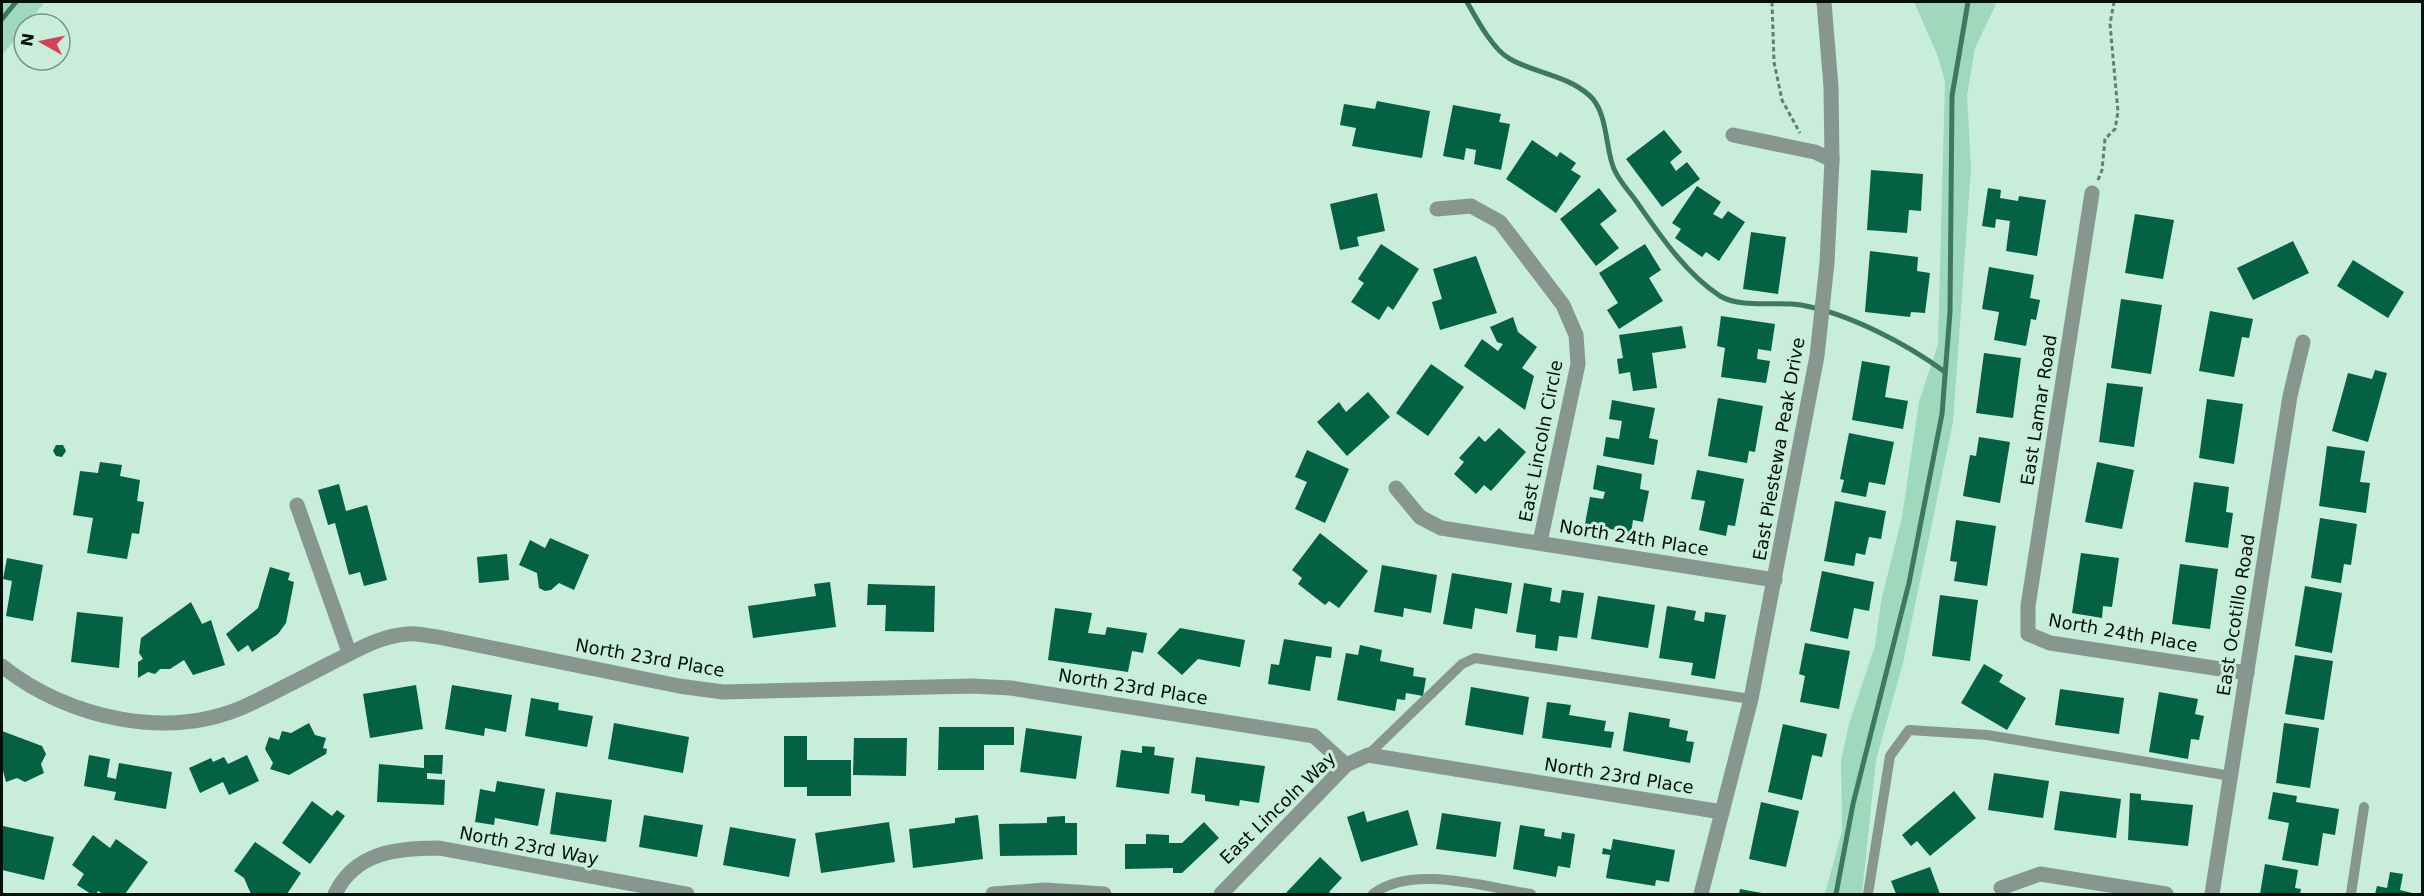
<svg xmlns="http://www.w3.org/2000/svg" width="2424" height="896" font-family="'DejaVu Sans',sans-serif">
	<style>
		.green { fill: #9ed9bd }
		.lines { fill: none; stroke-linecap: round; stroke-linejoin: round }
		.stream { stroke: #3f7860; stroke-width: 5 }
		.building { fill: #046144 }
		.path { stroke: #657d71; stroke-width: 3; stroke-dasharray: 4.5 3; stroke-linecap: butt }
		.service { stroke: #87968e; stroke-width: 10 }
		.minor { stroke: #87968e; stroke-width: 15 }
		.labels { text-anchor: middle; stroke-width: 6; stroke-linejoin: round; paint-order: stroke }
		.street-label { font-size: 18px; fill: #04100b; stroke: #c8eddb }
	</style>
	<rect width="100%" height="100%" fill="#c8eddb"/>
	<g class="green">
		<polygon points="2,2 45,2 27,24 24,24 24,28 2,55"/>
		<polygon points="1914,2 1997,2 1975,48 1967,95 1971,168 1953,422 1903,663 1876,760 1862,894 1825,894 1842,831 1841,761 1849,724 1875,646 1881,601 1902,517 1919,402 1938,344 1945,81 1937,54"/>
	</g>
	<g class="lines">
		<g class="stream">
			<path d="M1467 2C1476 18 1493 50 1510 59 1535 73 1566 75 1589 95 1609 112 1605 153 1615 171 1620 182 1629 191 1636 201 1660 235 1685 273 1720 296 1742 309 1777 301 1801 305 1848 313 1907 344 1945 372"/>
			<polyline points="2,19 16,2"/>
			<polyline points="1836,894 1853,804 1909,583 1942,414 1950,312 1952,96 1968,2"/>
		</g>
	</g>
	<g class="building">
		<polygon points="1377,101 1430,111 1422,158 1352,146 1356,128 1340,125 1344,104 1375,109"/>
		<polygon points="1453,105 1501,114 1499,122 1510,124 1501,170 1474,164 1476,150 1466,148 1464,160 1443,156"/>
		<polygon points="1664,130 1682,152 1670,162 1676,171 1687,162 1700,179 1662,207 1626,159"/>
		<polygon points="1532,140 1557,157 1560,152 1576,163 1571,170 1581,176 1556,213 1506,179"/>
		<polygon points="1871,170 1923,174 1921,211 1909,210 1907,233 1867,230"/>
		<polygon points="1697,186 1721,202 1713,214 1722,219 1728,211 1745,222 1719,261 1706,252 1702,257 1675,238 1681,229 1672,223"/>
		<polygon points="1599,188 1617,211 1600,224 1619,248 1596,266 1560,219"/>
		<polygon points="1988,188 2001,190 2000,198 2018,201 2019,196 2046,200 2037,256 2006,251 2010,221 1996,219 1995,228 1982,226"/>
		<polygon points="1377,193 1385,231 1357,237 1359,246 1340,250 1330,204"/>
		<polygon points="2135,214 2174,220 2163,279 2125,273"/>
		<polygon points="1751,232 1786,237 1778,294 1743,289"/>
		<polygon points="2293,241 2309,273 2253,300 2237,268"/>
		<polygon points="1381,244 1419,269 1393,310 1388,306 1379,320 1351,302 1364,283 1358,279"/>
		<polygon points="1645,244 1661,270 1649,278 1663,301 1619,329 1607,310 1618,303 1599,273"/>
		<polygon points="1870,251 1918,257 1917,271 1930,273 1925,313 1911,312 1910,317 1865,312"/>
		<polygon points="1476,256 1497,313 1440,330 1432,302 1442,299 1433,269"/>
		<polygon points="2353,260 2404,292 2388,318 2337,286"/>
		<polygon points="1989,267 2034,275 2030,298 2040,300 2036,320 2031,319 2026,346 1994,340 1999,312 1982,309"/>
		<polygon points="2121,299 2162,305 2151,374 2111,368"/>
		<polygon points="2210,311 2253,319 2249,338 2242,337 2234,377 2199,371"/>
		<polygon points="1721,316 1775,324 1771,351 1758,349 1757,359 1770,361 1766,383 1721,377 1725,348 1717,346"/>
		<polygon points="1513,317 1518,332 1537,347 1522,368 1534,376 1525,410 1464,366 1482,339 1498,351 1503,344 1497,342 1490,327"/>
		<polygon points="1682,326 1686,348 1652,353 1657,388 1633,391 1630,372 1619,374 1617,359 1623,358 1619,335"/>
		<polygon points="1984,353 2021,358 2013,418 1976,413"/>
		<polygon points="1862,361 1890,366 1885,397 1908,401 1903,429 1852,420"/>
		<polygon points="1431,364 1464,387 1428,436 1396,413"/>
		<polygon points="2375,370 2387,373 2368,442 2332,431 2348,373 2372,379"/>
		<polygon points="2107,383 2143,387 2134,447 2099,442"/>
		<polygon points="1368,392 1390,417 1347,456 1317,422 1339,402 1346,412"/>
		<polygon points="1718,398 1763,406 1755,452 1749,451 1747,463 1708,456"/>
		<polygon points="2207,399 2243,404 2234,464 2199,458"/>
		<polygon points="1612,400 1655,408 1649,438 1658,440 1654,465 1603,456 1606,437 1619,439 1622,421 1609,419"/>
		<polygon points="1499,428 1526,452 1491,491 1484,485 1476,494 1454,474 1464,462 1459,458 1479,436 1485,442"/>
		<polygon points="1849,433 1894,442 1885,485 1869,482 1866,497 1841,492 1844,480 1840,479"/>
		<polygon points="1979,437 2010,442 2000,503 1963,496 1970,455 1976,456"/>
		<polygon points="56,445 63,445 66,451 62,457 56,456 53,451"/>
		<polygon points="2327,446 2365,451 2360,482 2370,483 2366,513 2319,506"/>
		<polygon points="1307,450 1349,469 1325,523 1295,509 1307,482 1295,477"/>
		<polygon points="100,462 122,465 120,476 140,480 137,501 144,502 139,534 132,533 127,559 87,553 93,518 73,515 80,471 98,473"/>
		<polygon points="2097,462 2134,470 2122,529 2085,522"/>
		<polygon points="1597,465 1642,474 1640,489 1649,491 1643,522 1633,520 1631,533 1585,524 1590,497 1603,499 1605,492 1593,489"/>
		<polygon points="1697,470 1744,479 1735,526 1728,525 1726,536 1699,530 1705,501 1691,499"/>
		<polygon points="2194,482 2229,487 2226,512 2233,513 2228,548 2185,542"/>
		<polygon points="339,484 346,511 367,505 387,580 364,586 360,572 349,575 335,523 328,525 318,490"/>
		<polygon points="1835,501 1886,511 1881,539 1869,537 1865,555 1856,553 1854,566 1824,561"/>
		<polygon points="2320,518 2357,524 2351,565 2344,564 2341,583 2311,578"/>
		<polygon points="1956,520 1996,526 1987,586 1954,581 1957,562 1950,561"/>
		<polygon points="1320,533 1368,571 1339,608 1329,601 1325,605 1298,584 1302,578 1292,570"/>
		<polygon points="550,538 589,555 574,590 559,583 551,590 545,591 539,588 537,573 519,565 530,540 545,548"/>
		<polygon points="2081,553 2119,558 2112,607 2103,606 2102,618 2072,613"/>
		<polygon points="507,554 509,580 479,583 477,557"/>
		<polygon points="7,558 43,565 33,621 6,616 12,581 3,579"/>
		<polygon points="2180,564 2218,569 2210,629 2172,624"/>
		<polygon points="1382,565 1437,575 1431,613 1404,608 1403,617 1374,612"/>
		<polygon points="270,567 290,573 288,580 294,582 286,623 278,634 252,652 248,645 238,652 226,634 258,608"/>
		<polygon points="1822,571 1874,582 1869,611 1854,608 1848,639 1810,631"/>
		<polygon points="1452,573 1512,583 1507,614 1475,608 1472,629 1443,624"/>
		<polygon points="830,582 836,627 753,638 748,606 816,596 814,584"/>
		<polygon points="1524,583 1552,588 1550,601 1560,603 1562,590 1584,593 1577,638 1559,636 1557,651 1535,648 1536,635 1516,632"/>
		<polygon points="868,584 935,586 934,632 885,631 886,605 867,605"/>
		<polygon points="2305,586 2342,593 2332,653 2295,646"/>
		<polygon points="1940,595 1978,600 1970,661 1932,656"/>
		<polygon points="1598,596 1655,605 1648,648 1591,639"/>
		<polygon points="191,602 202,624 211,620 225,665 193,675 184,660 170,669 160,669 155,674 148,672 138,678 138,662 143,659 139,653 141,638"/>
		<polygon points="1667,606 1696,611 1694,620 1704,622 1705,612 1726,615 1715,679 1691,675 1693,663 1659,658"/>
		<polygon points="1055,608 1092,613 1088,633 1105,635 1107,627 1147,633 1143,653 1132,651 1128,672 1048,660"/>
		<polygon points="77,612 123,617 119,668 71,662"/>
		<polygon points="1180,628 1245,640 1240,667 1198,659 1182,675 1157,653"/>
		<polygon points="1284,639 1332,647 1331,658 1316,656 1310,691 1268,684 1271,664 1279,665"/>
		<polygon points="1805,643 1850,651 1839,709 1800,702 1805,676 1799,674"/>
		<polygon points="1360,645 1382,650 1380,661 1414,668 1413,676 1426,678 1423,696 1406,693 1405,700 1397,699 1395,711 1337,700 1346,653 1358,655"/>
		<polygon points="2295,655 2333,661 2324,720 2285,714"/>
		<polygon points="1984,664 2003,675 1999,682 2026,698 2007,730 1961,703"/>
		<polygon points="416,685 423,729 370,738 363,694"/>
		<polygon points="452,685 512,695 506,732 485,728 484,736 445,729"/>
		<polygon points="1471,687 1529,697 1523,735 1465,725"/>
		<polygon points="2060,689 2124,698 2119,734 2055,725"/>
		<polygon points="2159,692 2198,699 2195,714 2204,716 2199,740 2191,739 2188,759 2149,752"/>
		<polygon points="531,698 559,703 558,710 593,716 587,747 525,736"/>
		<polygon points="1547,702 1571,705 1569,715 1606,721 1604,731 1614,732 1611,748 1542,738"/>
		<polygon points="1629,712 1670,719 1669,727 1688,731 1686,741 1694,742 1690,763 1623,751"/>
		<polygon points="309,723 315,735 326,738 323,748 327,749 326,754 289,775 270,769 273,763 265,749 269,737 279,740 282,731 291,733"/>
		<polygon points="614,723 689,737 683,773 608,759"/>
		<polygon points="2284,723 2319,728 2310,788 2276,783"/>
		<polygon points="1783,724 1827,734 1822,757 1812,755 1802,800 1768,792"/>
		<polygon points="939,727 1014,727 1014,745 984,745 984,770 938,770"/>
		<polygon points="1026,728 1082,736 1076,779 1020,772"/>
		<polygon points="2,731 42,746 46,754 41,764 44,773 25,782 17,778 6,782 2,767"/>
		<polygon points="784,736 807,736 807,760 851,760 851,796 807,796 807,787 784,787"/>
		<polygon points="854,738 907,738 906,776 853,775"/>
		<polygon points="1142,746 1155,747 1154,755 1174,758 1169,794 1116,787 1121,750 1142,753"/>
		<polygon points="89,755 110,759 107,777 116,779 119,763 172,772 166,809 114,800 116,792 84,786"/>
		<polygon points="247,755 259,781 229,795 223,782 200,793 189,768 211,758 213,762 224,757 228,764"/>
		<polygon points="424,755 443,755 442,774 427,773 427,779 445,780 444,805 377,802 379,764 424,768"/>
		<polygon points="1196,757 1265,766 1259,803 1240,800 1239,806 1205,801 1205,795 1191,793"/>
		<polygon points="1994,773 2049,781 2043,818 1988,810"/>
		<polygon points="497,781 545,789 538,826 495,818 494,825 475,822 480,789 495,792"/>
		<polygon points="1954,791 1976,818 1930,856 1917,841 1911,846 1902,835"/>
		<polygon points="2060,791 2121,799 2116,838 2054,830"/>
		<polygon points="556,792 612,800 606,842 550,834"/>
		<polygon points="2273,792 2297,796 2296,802 2339,809 2335,835 2323,833 2318,866 2282,860 2289,823 2268,819"/>
		<polygon points="2130,793 2141,794 2141,800 2193,805 2188,846 2128,840"/>
		<polygon points="312,801 332,816 337,810 345,816 310,864 282,843"/>
		<polygon points="1761,802 1799,811 1786,867 1749,859"/>
		<polygon points="1408,810 1418,845 1361,862 1347,817 1364,811 1367,822"/>
		<polygon points="1442,813 1501,822 1496,857 1436,849"/>
		<polygon points="644,815 703,825 697,857 639,847"/>
		<polygon points="978,815 983,859 913,868 909,829 955,823 955,818"/>
		<polygon points="1065,816 1065,823 1077,823 1077,855 1000,856 999,824 1047,823 1047,817"/>
		<polygon points="889,822 895,862 821,873 815,833"/>
		<polygon points="1204,822 1219,838 1182,873 1173,873 1173,868 1125,869 1125,844 1146,844 1146,834 1169,835 1169,843 1182,843"/>
		<polygon points="1520,825 1545,829 1544,836 1561,839 1562,832 1575,834 1570,868 1558,866 1556,877 1513,869"/>
		<polygon points="3,826 54,837 44,880 2,870"/>
		<polygon points="730,827 796,839 789,877 723,865"/>
		<polygon points="93,835 110,848 116,839 148,862 125,894 103,894 98,891 96,894 91,894 77,885 84,874 72,865"/>
		<polygon points="1613,839 1675,850 1669,882 1656,880 1655,886 1606,878 1610,855 1602,854 1603,848 1611,850"/>
		<polygon points="255,842 301,873 287,894 251,894 244,878 234,871"/>
		<polygon points="1320,857 1342,878 1329,892 1332,894 1285,894"/>
		<polygon points="2265,864 2298,870 2295,888 2301,889 2300,894 2260,894"/>
		<polygon points="1930,867 1940,894 1896,894 1891,881"/>
		<polygon points="2390,872 2403,874 2400,890 2416,894 2375,894 2377,886 2387,888"/>
		<polygon points="1740,889 1762,893 1762,894 1739,894"/>
	</g>
	<g class="lines">
		<g class="path">
			<polyline points="1772,2 1774,62 1782,100 1800,133"/>
			<polyline points="2098,180 2102,170 2105,139 2115,129 2118,112 2110,24 2114,2"/>
		</g>
		<g class="service">
			<polyline points="1368,755 1462,664 1475,658 1751,699"/>
			<path d="M1373 894C1412 864 1485 887 1531 894"/>
			<polyline points="1868,894 1890,756 1909,730 1987,735 2231,776"/>
			<polyline points="2351,894 2364,807"/>
		</g>
		<g class="minor">
			<polyline points="1733,135 1815,152 1832,160"/>
			<polyline points="2092,193 2028,606 2028,634 2050,643 2247,673"/>
			<polyline points="1437,209 1471,206 1500,222 1563,305 1576,335 1578,364 1540,542"/>
			<polyline points="1396,488 1420,517 1441,528 1775,580"/>
			<polyline points="297,505 349,652"/>
			<path d="M2 666C68 719 171 742 250 704 277 691 304 677 331 663 356 651 379 636 407 634 417 633 428 636 438 637L679 686 723 692 972 686 1011 688 1314 736 1346 765"/>
			<polyline points="2001,888 2040,874 2166,894"/>
			<path d="M335 894C355 852 397 848 439 848L687 894"/>
			<polyline points="993,894 1045,890 1104,894"/>
			<polyline points="1221,894 1346,765 1368,755 1722,812"/>
			<polyline points="1701,894 1751,699 1817,356 1827,263 1832,160 1831,87 1824,2"/>
			<polyline points="2212,894 2290,396 2303,342"/>
		</g>
	</g>
	<g class="labels">
		<g class="street-label">
			<text transform="translate(2039 410) rotate(-81)" y="6">East Lamar Road</text>
			<text transform="translate(1541 441) rotate(-79)" y="6">East Lincoln Circle</text>
			<text transform="translate(1779 449) rotate(-80)" y="6">East Piestewa Peak Drive</text>
			<text transform="translate(1634 538) rotate(9)" y="6">North 24th Place</text>
			<text transform="translate(2236 615) rotate(-81)" y="6">East Ocotillo Road</text>
			<text transform="translate(2123 633) rotate(10)" y="6">North 24th Place</text>
			<text transform="translate(650 658) rotate(10)" y="6">North 23rd Place</text>
			<text transform="translate(1133 687) rotate(9)" y="6">North 23rd Place</text>
			<text transform="translate(1619 776) rotate(9)" y="6">North 23rd Place</text>
			<text transform="translate(1278 808) rotate(-44)" y="6">East Lincoln Way</text>
			<text transform="translate(529 846) rotate(11)" y="6">North 23rd Way</text>
		</g>
	</g>
	<rect width="2424" height="896" fill="none" stroke="#04100b" stroke-width="6"/>
	<g transform="translate(42 42) rotate(279)"><circle r="28" fill="#c8eddb" stroke="#7a9588" stroke-width="1.5"/>
	<path d="M0-4.5L10 22L0 15L-10 22Z" fill="#d2425c"/>
	<text y="-9" font-size="16" font-weight="bold" text-anchor="middle" fill="#04100b">N</text>
	</g>
</svg>
